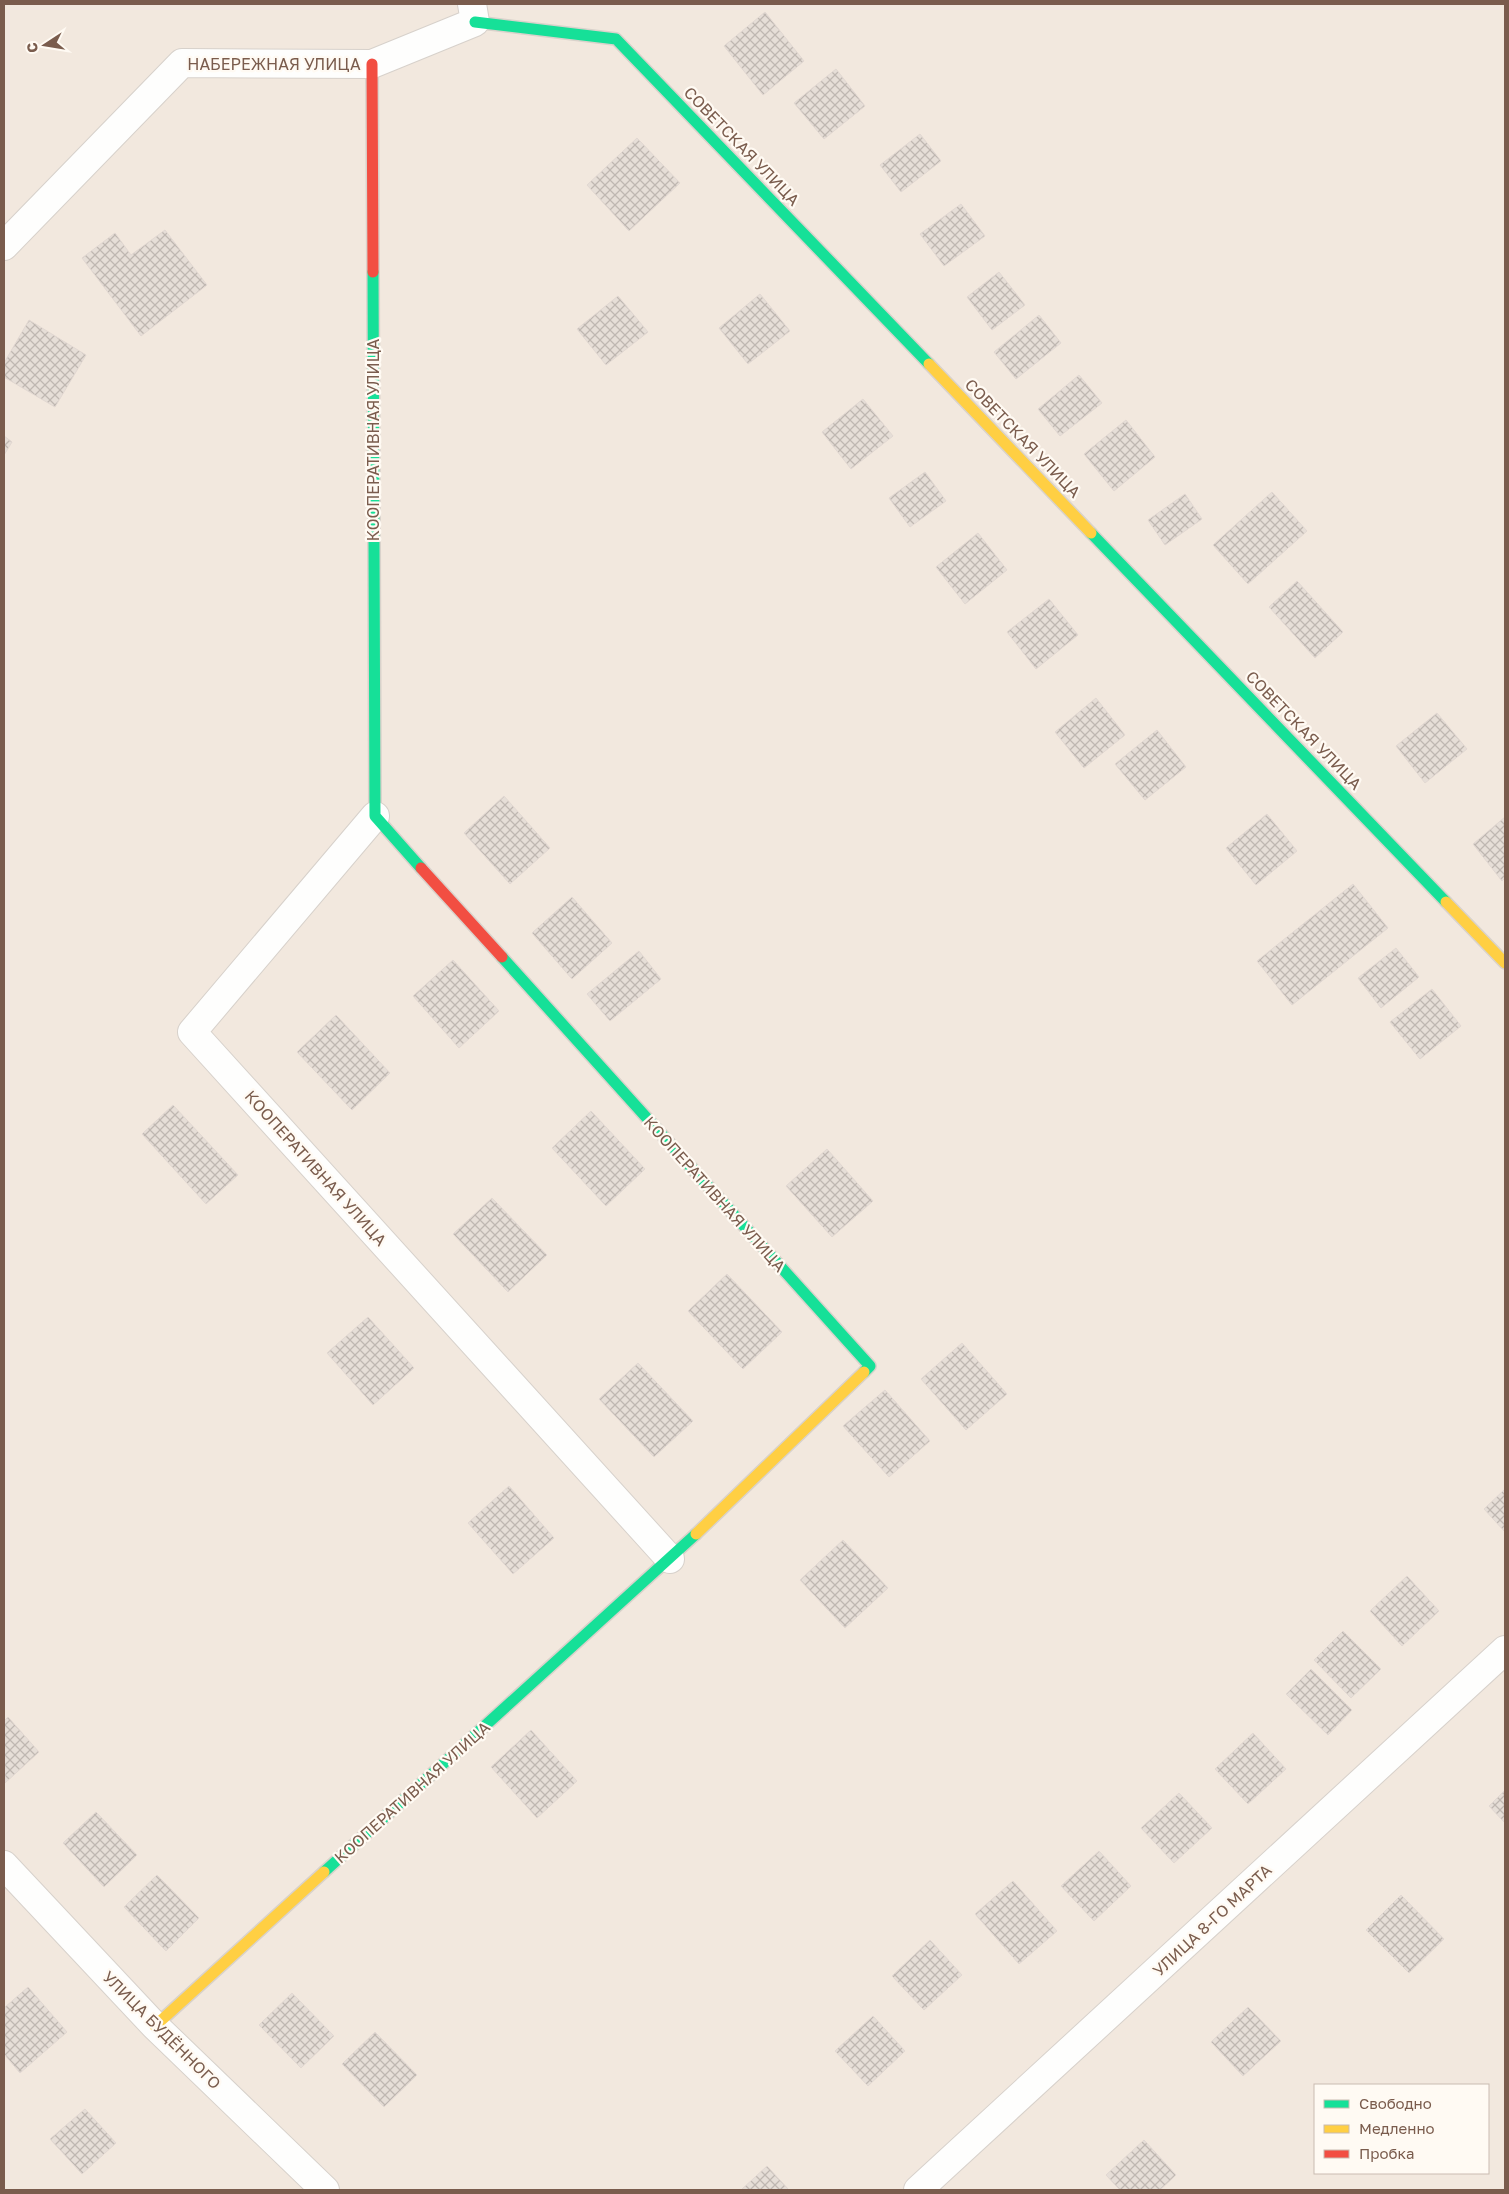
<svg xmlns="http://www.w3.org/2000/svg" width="1509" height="2194" font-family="'Golos Text',sans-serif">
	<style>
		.residential { fill: #f2e8de; fill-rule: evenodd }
		.building { fill: url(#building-cross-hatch); stroke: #e2d8d2 }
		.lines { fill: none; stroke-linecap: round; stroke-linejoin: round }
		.street-casing { stroke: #d7d1cb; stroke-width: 30 }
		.fast-casing { stroke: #d9d2cb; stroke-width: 14 }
		.slow-casing { stroke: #d9d2cb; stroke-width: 14 }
		.jam-casing { stroke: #d9d2cb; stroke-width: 14 }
		.street { stroke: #fefefd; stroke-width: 28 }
		.fast { stroke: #16e098; stroke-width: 11 }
		.slow { stroke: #ffcf43; stroke-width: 11 }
		.jam { stroke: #f24e42; stroke-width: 11 }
		.labels { text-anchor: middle; stroke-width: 4.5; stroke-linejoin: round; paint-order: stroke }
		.street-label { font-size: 16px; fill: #7a5c4d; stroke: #fffaf3 }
	</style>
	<defs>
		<pattern id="building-cross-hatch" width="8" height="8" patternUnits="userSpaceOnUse" patternTransform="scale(1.25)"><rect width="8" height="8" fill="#e6ded7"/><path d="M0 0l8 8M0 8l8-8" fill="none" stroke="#bfb7b1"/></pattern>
	</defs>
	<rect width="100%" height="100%" fill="#f9f5f0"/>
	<path class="residential" d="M4 4H1505V2190H4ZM1315 2085H1488V2173H1315Z"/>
	<g class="building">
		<polygon points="765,12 804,61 763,95 724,46"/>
		<polygon points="836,69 865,106 824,139 794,103"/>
		<polygon points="920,134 941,161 901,192 880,165"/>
		<polygon points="637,138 680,183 629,231 587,185"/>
		<polygon points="961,204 985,236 944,266 920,234"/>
		<polygon points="165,230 207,285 141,336 82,258 115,233 131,255"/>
		<polygon points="999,272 1025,305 992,330 967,297"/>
		<polygon points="760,294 790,331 748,364 719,328"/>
		<polygon points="618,296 648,332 606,365 577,329"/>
		<polygon points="1039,315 1061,343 1016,379 994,352"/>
		<polygon points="29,320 86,355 55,407 4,377 4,363"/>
		<polygon points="1079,375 1102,403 1060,436 1038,409"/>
		<polygon points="863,399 893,436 851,469 822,432"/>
		<polygon points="1126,420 1155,457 1114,491 1084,454"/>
		<polygon points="4,436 12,442 4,455"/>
		<polygon points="925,472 946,501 910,527 889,498"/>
		<polygon points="1272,492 1307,531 1248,584 1213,545"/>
		<polygon points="1185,494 1202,519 1165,545 1148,520"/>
		<polygon points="978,533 1007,570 965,604 936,567"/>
		<polygon points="1297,581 1343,632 1315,658 1269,607"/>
		<polygon points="1049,599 1078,635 1036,669 1007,632"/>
		<polygon points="1096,698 1125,735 1084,768 1055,732"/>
		<polygon points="1437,713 1467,749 1425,783 1396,746"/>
		<polygon points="1157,730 1186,767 1145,800 1115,764"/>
		<polygon points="504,796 550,848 510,884 464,833"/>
		<polygon points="1267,814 1297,851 1256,885 1226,848"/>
		<polygon points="1505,817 1505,878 1502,881 1473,844"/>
		<polygon points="1353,884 1388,928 1292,1005 1257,961"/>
		<polygon points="572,897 612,943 572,979 532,933"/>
		<polygon points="1396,948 1419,977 1381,1008 1358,978"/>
		<polygon points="639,951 661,979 610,1021 587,994"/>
		<polygon points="453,960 499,1011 459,1048 413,996"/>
		<polygon points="1432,989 1461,1026 1420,1059 1390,1022"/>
		<polygon points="336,1015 390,1073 352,1110 297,1052"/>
		<polygon points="173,1105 238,1175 206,1204 142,1134"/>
		<polygon points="591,1111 645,1169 606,1206 552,1148"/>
		<polygon points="827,1149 873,1201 832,1237 786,1186"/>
		<polygon points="492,1198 547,1255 508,1292 453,1234"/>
		<polygon points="727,1274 782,1332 743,1369 688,1311"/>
		<polygon points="368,1317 414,1368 373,1405 327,1353"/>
		<polygon points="962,1343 1007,1394 966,1430 921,1379"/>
		<polygon points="638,1363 693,1421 654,1457 599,1399"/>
		<polygon points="885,1390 930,1441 889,1477 843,1426"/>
		<polygon points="509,1486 554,1538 513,1574 468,1523"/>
		<polygon points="1505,1489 1505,1532 1484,1509"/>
		<polygon points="843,1540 888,1588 845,1628 800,1580"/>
		<polygon points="1407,1576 1439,1611 1402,1646 1370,1611"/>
		<polygon points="1343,1631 1381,1669 1351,1698 1314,1660"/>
		<polygon points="1311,1669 1352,1710 1328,1735 1286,1694"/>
		<polygon points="8,1717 39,1752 5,1783 4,1721"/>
		<polygon points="531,1730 577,1781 537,1818 491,1767"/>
		<polygon points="1253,1733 1286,1769 1248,1804 1215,1769"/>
		<polygon points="1505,1790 1505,1823 1489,1806"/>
		<polygon points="1179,1793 1212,1828 1174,1863 1141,1828"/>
		<polygon points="96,1812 137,1855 104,1887 63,1843"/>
		<polygon points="1099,1851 1131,1886 1094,1921 1061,1886"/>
		<polygon points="157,1875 199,1918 166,1951 124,1907"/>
		<polygon points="1013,1881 1057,1931 1019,1964 975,1914"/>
		<polygon points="1401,1895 1444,1939 1409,1973 1366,1930"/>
		<polygon points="930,1940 962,1975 924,2010 892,1976"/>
		<polygon points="28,1987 67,2032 20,2073 4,2054 4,2008"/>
		<polygon points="292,1993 334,2036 301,2068 259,2025"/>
		<polygon points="1248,2007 1281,2041 1243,2076 1211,2042"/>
		<polygon points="873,2016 905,2051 868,2086 835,2051"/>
		<polygon points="375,2032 417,2075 384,2107 342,2064"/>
		<polygon points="85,2109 116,2143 82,2174 50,2139"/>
		<polygon points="1144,2140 1176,2175 1160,2190 1120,2190 1106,2175"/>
		<polygon points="767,2166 789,2190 741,2190"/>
	</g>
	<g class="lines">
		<g class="street-casing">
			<g id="street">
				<polyline points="4,246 182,63 372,64 475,22 472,4"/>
				<polyline points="375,816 192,1032 670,1559"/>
				<polyline points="4,1865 155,2026 325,2190"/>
				<polyline points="918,2190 1505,1650"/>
			</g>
		</g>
		<g class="fast-casing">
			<g id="fast">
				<polyline points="475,22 616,39 929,364"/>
				<polyline points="373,272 375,816 421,868"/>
				<polyline points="1091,533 1446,902"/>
				<polyline points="502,957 870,1366 864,1372"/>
				<polyline points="324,1872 696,1534"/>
			</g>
		</g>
		<g class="slow-casing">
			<g id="slow">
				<polyline points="929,364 1091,533"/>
				<polyline points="1446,902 1505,963"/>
				<polyline points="696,1534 864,1372"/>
				<polyline points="155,2026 324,1872"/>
			</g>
		</g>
		<g class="jam-casing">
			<g id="jam">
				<polyline points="372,64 373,272"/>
				<polyline points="421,868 502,957"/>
			</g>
		</g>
		<use href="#street" class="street"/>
		<use href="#fast" class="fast"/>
		<use href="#slow" class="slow"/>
		<use href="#jam" class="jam"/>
	</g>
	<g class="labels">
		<g class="street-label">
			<text x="274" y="70">НАБЕРЕЖНАЯ УЛИЦА</text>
			<text transform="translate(742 146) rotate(46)" y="6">СОВЕТСКАЯ УЛИЦА</text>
			<text transform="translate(1023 438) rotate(46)" y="6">СОВЕТСКАЯ УЛИЦА</text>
			<text transform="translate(373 440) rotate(-90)" y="6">КООПЕРАТИВНАЯ УЛИЦА</text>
			<text transform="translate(1304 730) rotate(46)" y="6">СОВЕТСКАЯ УЛИЦА</text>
			<text transform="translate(316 1168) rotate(48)" y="6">КООПЕРАТИВНАЯ УЛИЦА</text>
			<text transform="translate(715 1194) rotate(48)" y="6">КООПЕРАТИВНАЯ УЛИЦА</text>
			<text transform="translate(412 1792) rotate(-42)" y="6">КООПЕРАТИВНАЯ УЛИЦА</text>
			<text transform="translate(1212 1920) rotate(-43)" y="6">УЛИЦА 8-ГО МАРТА</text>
			<text transform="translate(162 2030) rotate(45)" y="6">УЛИЦА БУДЁННОГО</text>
		</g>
	</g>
	<rect width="1509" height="2194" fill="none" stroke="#7a5c4d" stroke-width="10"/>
	<rect x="1314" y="2084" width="175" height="90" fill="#fffaf3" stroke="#cabbb1"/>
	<rect x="1324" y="2100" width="25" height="8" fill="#16e098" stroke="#cabbb1"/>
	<text x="1359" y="2109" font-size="15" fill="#7a5c4d">Свободно</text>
	<rect x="1324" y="2125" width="25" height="8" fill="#ffcf43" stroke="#cabbb1"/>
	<text x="1359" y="2134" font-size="15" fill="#7a5c4d">Медленно</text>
	<rect x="1324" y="2150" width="25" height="8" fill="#f24e42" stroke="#cabbb1"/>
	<text x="1359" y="2159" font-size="15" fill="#7a5c4d">Пробка</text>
	<g transform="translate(45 45) rotate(258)" stroke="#fffaf3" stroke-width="4" paint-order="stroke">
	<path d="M0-4L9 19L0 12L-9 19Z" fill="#7a5c4d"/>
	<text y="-8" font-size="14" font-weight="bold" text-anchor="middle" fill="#7a5c4d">С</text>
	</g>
</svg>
